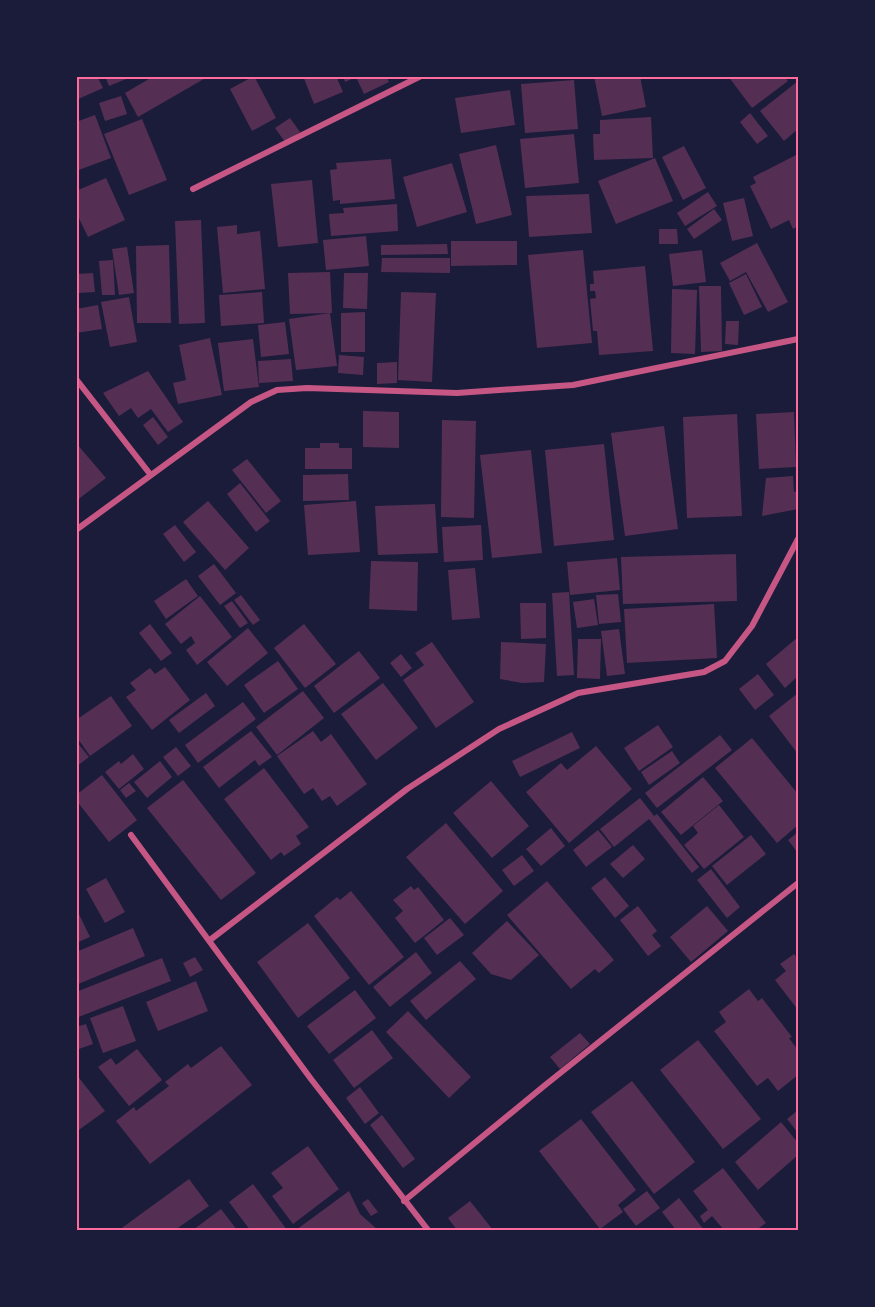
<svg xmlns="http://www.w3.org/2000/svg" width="875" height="1307" font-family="'Roboto Condensed',sans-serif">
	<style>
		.building { fill: #542f53 }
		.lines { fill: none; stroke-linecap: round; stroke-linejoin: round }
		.minor { stroke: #c65784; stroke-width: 6 }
		.neatline { fill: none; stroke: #ff6b9d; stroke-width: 2 }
	</style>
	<rect width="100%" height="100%" fill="#1b1b3a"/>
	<g class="building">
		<polygon points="76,76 97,76 103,88 76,100"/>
		<polygon points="105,76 131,76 131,77 109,86"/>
		<polygon points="154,76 209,76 138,117 125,93"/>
		<polygon points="254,76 276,118 252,131 230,89"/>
		<polygon points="303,76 336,76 343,92 314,104"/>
		<polygon points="343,76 386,76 389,82 364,94 356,77 345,82"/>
		<polygon points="594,76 640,76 646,107 602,116"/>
		<polygon points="728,76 784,76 788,81 752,108"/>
		<polygon points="574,80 578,129 525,133 521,84"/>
		<polygon points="798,81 798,129 784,141 760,111"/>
		<polygon points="510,90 515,125 461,133 455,98"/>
		<polygon points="121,96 127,114 105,121 99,103"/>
		<polygon points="750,113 768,136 757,144 740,122"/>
		<polygon points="95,115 111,158 76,171 76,122"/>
		<polygon points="651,117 653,158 594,160 593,134 600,134 600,120"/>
		<polygon points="290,118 300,132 285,142 275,128"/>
		<polygon points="142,119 167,180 129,195 104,134"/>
		<polygon points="574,134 579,183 525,188 520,139"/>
		<polygon points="496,145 512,215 476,224 459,154"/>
		<polygon points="684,146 706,188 683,200 662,157"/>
		<polygon points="796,155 798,159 798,226 793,229 789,220 771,229 750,186 756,183 753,177"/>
		<polygon points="655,158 673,201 616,224 598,181"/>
		<polygon points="391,159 395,199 340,204 340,200 333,201 330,170 337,169 336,163"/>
		<polygon points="452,163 467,212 417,227 403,177"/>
		<polygon points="106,178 125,220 88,237 76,212 76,191"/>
		<polygon points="312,180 318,243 278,247 271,184"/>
		<polygon points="708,192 717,206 685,226 677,213"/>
		<polygon points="589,194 592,233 529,237 526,196"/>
		<polygon points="744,198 753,236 732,241 723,203"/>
		<polygon points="397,204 398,231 331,236 329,214 344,213 343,208"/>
		<polygon points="714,209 722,220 694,239 687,229"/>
		<polygon points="201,220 205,323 179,324 175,221"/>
		<polygon points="237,225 237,234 260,231 265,289 223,293 217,227"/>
		<polygon points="659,229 677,229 678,244 659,244"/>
		<polygon points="366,236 369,266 326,270 323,240"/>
		<polygon points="451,241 517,241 517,265 451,266"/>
		<polygon points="757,243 788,302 768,312 746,272 730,281 720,263"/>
		<polygon points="447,244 448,254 381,255 381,245"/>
		<polygon points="169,245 171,323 137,323 136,246"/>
		<polygon points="127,247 134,293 119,295 112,249"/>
		<polygon points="583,250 592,343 537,348 528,255"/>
		<polygon points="702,250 706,282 673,286 669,254"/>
		<polygon points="382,258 450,258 450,273 381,272"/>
		<polygon points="113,260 115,295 102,295 99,261"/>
		<polygon points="645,266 653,351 599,355 597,331 593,331 590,299 596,298 595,291 590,291 590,284 594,284 593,271"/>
		<polygon points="330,272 332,313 290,314 288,273"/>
		<polygon points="93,273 95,292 78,293 77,274"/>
		<polygon points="344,273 368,273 367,309 343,308"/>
		<polygon points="746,274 762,307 744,315 729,283"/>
		<polygon points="699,286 721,286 722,351 701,352"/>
		<polygon points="672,289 697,290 695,354 671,353"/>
		<polygon points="262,292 264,323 221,326 219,295"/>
		<polygon points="401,292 436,293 432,382 398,380"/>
		<polygon points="129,297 137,342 110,347 101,302"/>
		<polygon points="98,305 102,329 76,333 76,309"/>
		<polygon points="365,312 365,352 341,352 341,313"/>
		<polygon points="330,313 337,366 296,370 289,319"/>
		<polygon points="726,321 739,321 738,345 725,344"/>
		<polygon points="285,322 289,354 261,357 258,325"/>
		<polygon points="210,338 222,395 178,404 173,383 186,380 179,345"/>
		<polygon points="253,339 259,387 224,391 218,343"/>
		<polygon points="339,355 364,357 363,375 338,373"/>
		<polygon points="291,359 293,381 259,383 258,361"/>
		<polygon points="397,362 397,383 377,384 377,363"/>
		<polygon points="148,371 183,422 168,432 151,409 138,418 131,408 119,416 103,393"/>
		<polygon points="363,411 399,412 399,448 363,447"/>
		<polygon points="794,412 796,467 759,469 756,414"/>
		<polygon points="737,414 742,516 687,518 683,417"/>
		<polygon points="153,417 168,437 158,445 143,425"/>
		<polygon points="442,420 476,421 474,518 441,517"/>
		<polygon points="664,426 678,529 625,536 611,433"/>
		<polygon points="76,443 106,478 76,501"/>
		<polygon points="320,443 339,443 339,448 352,448 352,469 305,469 305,448 320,448"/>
		<polygon points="604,444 614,540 554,546 545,450"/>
		<polygon points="531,450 542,553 492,558 480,455"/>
		<polygon points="247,459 281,501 266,513 232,470"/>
		<polygon points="348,474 349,500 303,501 303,475"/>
		<polygon points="793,476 794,492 798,491 798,509 762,516 766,478"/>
		<polygon points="240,483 270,521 256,532 227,494"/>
		<polygon points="208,501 249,548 225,570 183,522"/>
		<polygon points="356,501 360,552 308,555 304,505"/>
		<polygon points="435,504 438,553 378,555 375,506"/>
		<polygon points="175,525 196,552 184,562 163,534"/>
		<polygon points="481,525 483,560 444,562 442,527"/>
		<polygon points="736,554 737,601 623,604 621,557"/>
		<polygon points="617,558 620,590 570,595 567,562"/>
		<polygon points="371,561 418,562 417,611 369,609"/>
		<polygon points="214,564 236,593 220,605 198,576"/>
		<polygon points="475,568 480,618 452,620 448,570"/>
		<polygon points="186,579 198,596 166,619 154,601"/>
		<polygon points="569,592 574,675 557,676 552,593"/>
		<polygon points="618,594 621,622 599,624 596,595"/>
		<polygon points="241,595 260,620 253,625 234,600"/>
		<polygon points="200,596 232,637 197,665 186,650 195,643 191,636 181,644 165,624"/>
		<polygon points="594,599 598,625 577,628 573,602"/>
		<polygon points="232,601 248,623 240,628 224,606"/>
		<polygon points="520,603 546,603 546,638 521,639"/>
		<polygon points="714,604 717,658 627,663 624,609"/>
		<polygon points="150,624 172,653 161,661 139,633"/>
		<polygon points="304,624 336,664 305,688 274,648"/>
		<polygon points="248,628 268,653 227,686 207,662"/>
		<polygon points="619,629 625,674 607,676 601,631"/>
		<polygon points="798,637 798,676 785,688 766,664"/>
		<polygon points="578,639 601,639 600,679 577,678"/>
		<polygon points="432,642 474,702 436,728 403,680 424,665 415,653"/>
		<polygon points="501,642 546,644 544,682 522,683 500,679"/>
		<polygon points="359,651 380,678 334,713 314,686"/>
		<polygon points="401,654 412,668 401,677 390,663"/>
		<polygon points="278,661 298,689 264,713 244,685"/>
		<polygon points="165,667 190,700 152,730 126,697 136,690 130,683 150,668 155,674"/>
		<polygon points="758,674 774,695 755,710 739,689"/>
		<polygon points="383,683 418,728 376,760 341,714"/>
		<polygon points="303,691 324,718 277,755 256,727"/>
		<polygon points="206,693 215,706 179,733 169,720"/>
		<polygon points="798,693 798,754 769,716"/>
		<polygon points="111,696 132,726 90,756 76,736 76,720"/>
		<polygon points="243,702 256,719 198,763 185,745"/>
		<polygon points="658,725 673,747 639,771 624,748"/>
		<polygon points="251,731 272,757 259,766 255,760 219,788 203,767"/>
		<polygon points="313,731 321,742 331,734 367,784 337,806 330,796 322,801 313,788 304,794 277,756"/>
		<polygon points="572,732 580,748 520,777 512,761"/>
		<polygon points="720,735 732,750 657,808 645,793"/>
		<polygon points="752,738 798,794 798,825 777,843 715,768"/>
		<polygon points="76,741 89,757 76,767"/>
		<polygon points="596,746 632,789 569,843 526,792 561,763 567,770"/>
		<polygon points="176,747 191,766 178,776 163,757"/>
		<polygon points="672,751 680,763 649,785 641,772"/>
		<polygon points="133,754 144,769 119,789 105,772 119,761 121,764"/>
		<polygon points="160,761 172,777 147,798 134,782"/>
		<polygon points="264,768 309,827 296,836 301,844 284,856 281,852 271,860 224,799"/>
		<polygon points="102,775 137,820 109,842 76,800 76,795"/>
		<polygon points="703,777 723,801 681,835 661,812"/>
		<polygon points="183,780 256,873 221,900 147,808"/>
		<polygon points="491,781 529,826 492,858 453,813"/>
		<polygon points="129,783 136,791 126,798 120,790"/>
		<polygon points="640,798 654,816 657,814 699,867 692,873 649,819 614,847 600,829"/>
		<polygon points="719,805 744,837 704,869 684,845 698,833 693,826"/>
		<polygon points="446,823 503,891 465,924 406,857"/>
		<polygon points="551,828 565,846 541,866 526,849"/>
		<polygon points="598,830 612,847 586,867 573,850"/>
		<polygon points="798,832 798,853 788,840"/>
		<polygon points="751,835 766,854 727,885 712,866"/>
		<polygon points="633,845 645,859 623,878 610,864"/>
		<polygon points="522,855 534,871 514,886 502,870"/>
		<polygon points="711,869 740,907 727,918 697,880"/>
		<polygon points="605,877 629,906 615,918 591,888"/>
		<polygon points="106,878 125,912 105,923 86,889"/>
		<polygon points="547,881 614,960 599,973 595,969 571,989 507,915"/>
		<polygon points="411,886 414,890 418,887 444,920 415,943 395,918 403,911 393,900"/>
		<polygon points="351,891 404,957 369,985 314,916 337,897 340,900"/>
		<polygon points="638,906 657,931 652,935 661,946 648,956 620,920"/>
		<polygon points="707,906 728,931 691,962 670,937"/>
		<polygon points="76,908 90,937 76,943"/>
		<polygon points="450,918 464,935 437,955 424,938"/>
		<polygon points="507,921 539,955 511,980 491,974 472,953"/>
		<polygon points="308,923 350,978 298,1018 257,962"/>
		<polygon points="133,928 145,956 76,985 76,952"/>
		<polygon points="416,952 432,973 390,1007 373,987"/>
		<polygon points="794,954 797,958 798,957 798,1010 775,980 786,971 780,964"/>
		<polygon points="195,957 203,970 190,977 183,963"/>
		<polygon points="162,958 171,981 76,1018 76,992"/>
		<polygon points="460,961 476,979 426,1020 410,1001"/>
		<polygon points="196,981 208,1011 158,1031 146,1002"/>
		<polygon points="749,989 758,1001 762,998 792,1037 789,1038 798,1050 798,1075 778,1091 768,1078 757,1086 714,1031 726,1022 719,1012"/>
		<polygon points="355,990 376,1018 329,1054 307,1026"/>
		<polygon points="123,1006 136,1041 103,1053 90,1018"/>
		<polygon points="408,1011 471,1077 449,1098 386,1032"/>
		<polygon points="86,1024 93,1044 76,1050 76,1027"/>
		<polygon points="372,1030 393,1058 354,1088 333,1060"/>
		<polygon points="580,1033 590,1044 560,1069 550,1057"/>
		<polygon points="698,1040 761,1119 723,1149 660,1070"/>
		<polygon points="221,1046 252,1085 150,1164 116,1121 134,1107 136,1111 169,1086 165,1082 188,1064 191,1068"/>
		<polygon points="137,1049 162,1080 129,1106 98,1067 111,1058 116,1065"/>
		<polygon points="76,1074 105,1111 76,1132"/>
		<polygon points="632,1081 695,1162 654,1194 591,1112"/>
		<polygon points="360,1087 379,1113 365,1124 346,1098"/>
		<polygon points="798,1110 798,1133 787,1119"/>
		<polygon points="382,1115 415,1159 403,1168 370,1125"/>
		<polygon points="581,1119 636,1190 618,1205 623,1212 600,1229 539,1151"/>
		<polygon points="781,1122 798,1143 798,1155 758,1190 735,1162"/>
		<polygon points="308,1146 339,1189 293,1224 272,1196 283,1188 271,1173"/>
		<polygon points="723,1168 766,1223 756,1230 724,1230 712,1216 704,1223 700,1216 708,1210 693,1191"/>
		<polygon points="189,1179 209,1206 175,1230 119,1230"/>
		<polygon points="253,1184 287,1230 250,1230 229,1202"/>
		<polygon points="349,1191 360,1214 378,1230 296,1230"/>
		<polygon points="647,1191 660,1208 636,1226 623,1209"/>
		<polygon points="679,1198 704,1230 676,1230 662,1212"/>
		<polygon points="368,1199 378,1212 371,1216 362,1203"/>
		<polygon points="470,1201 493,1230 457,1230 448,1218"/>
		<polygon points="221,1209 237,1230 193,1230"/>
	</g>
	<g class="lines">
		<g class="minor">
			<polyline points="193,189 421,76"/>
			<polyline points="76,379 150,474"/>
			<polyline points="76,530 251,402 277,390 307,388 457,393 573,385 798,339"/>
			<polyline points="131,835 311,1079 428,1230"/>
			<polyline points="210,940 407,789 499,729 578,693 704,672 725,661 752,626 798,539"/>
			<polyline points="404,1201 544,1086 798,883"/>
		</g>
	</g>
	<rect width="875" height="1307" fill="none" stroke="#1b1b3a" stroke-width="156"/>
	<rect x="78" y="78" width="719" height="1151" class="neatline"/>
</svg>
